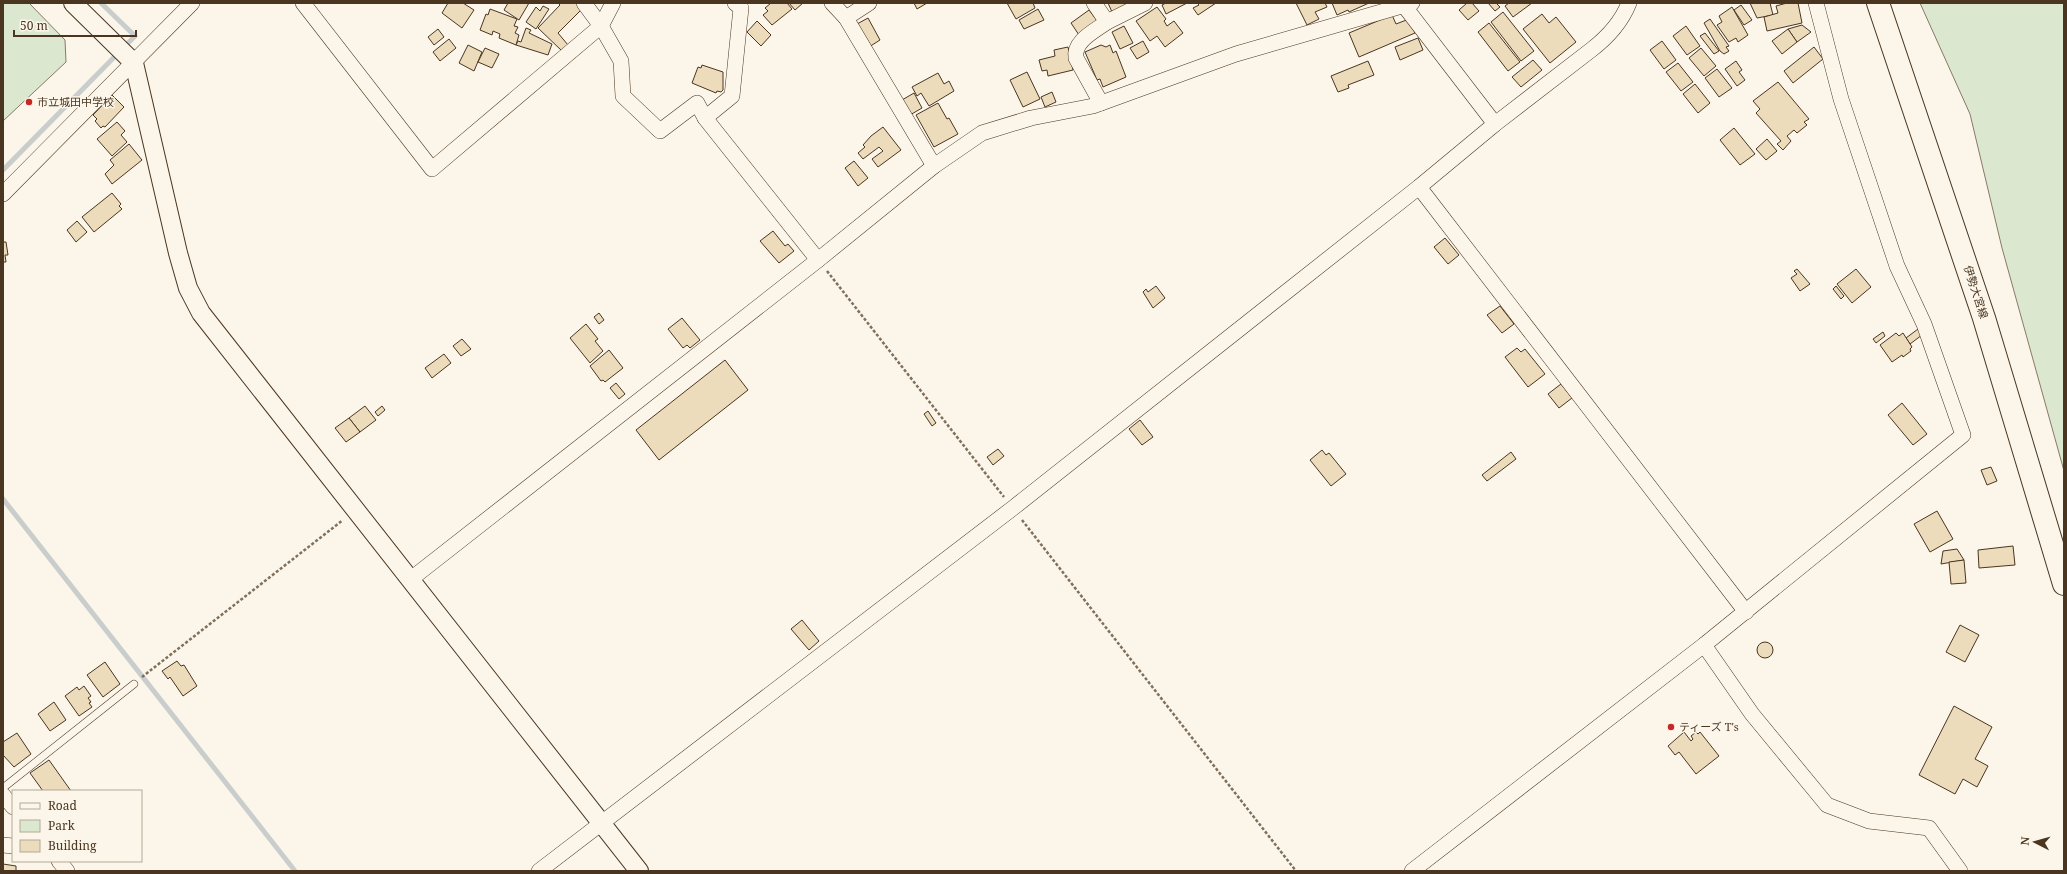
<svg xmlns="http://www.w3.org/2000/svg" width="2067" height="874" font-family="'Noto Serif','Noto Sans JP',serif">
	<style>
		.green { fill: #dce7d0; stroke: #887966 }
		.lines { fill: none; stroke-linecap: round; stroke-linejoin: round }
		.stream { stroke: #c9cecd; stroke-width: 5 }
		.building { fill: #ecdcbc; stroke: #4a3520 }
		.service-casing { stroke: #4a3520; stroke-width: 8 }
		.minor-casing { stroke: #4a3520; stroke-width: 16 }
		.tertiary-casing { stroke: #4a3520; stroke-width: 20 }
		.primary-casing { stroke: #4a3520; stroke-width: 24 }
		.path { stroke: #7f6f5c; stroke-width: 2.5; stroke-dasharray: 3 2; stroke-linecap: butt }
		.service { stroke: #fbf6e9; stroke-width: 7 }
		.minor { stroke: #fbf6e9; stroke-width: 15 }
		.tertiary { stroke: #fbf6e9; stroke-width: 18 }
		.primary { stroke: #fbf6e9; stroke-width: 22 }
		.poi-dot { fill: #c62828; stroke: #fbf6e9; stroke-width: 1.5 }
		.labels { text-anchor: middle; stroke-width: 3; stroke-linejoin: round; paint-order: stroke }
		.poi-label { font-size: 11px; fill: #4a3520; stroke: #fbf6e9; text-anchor: start }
		.street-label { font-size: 11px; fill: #4a3520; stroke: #fbf6e9 }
	</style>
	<rect width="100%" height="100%" fill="#fbf6e9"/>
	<g class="green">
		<polygon points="3,3 29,3 65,40 66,62 3,121"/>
		<polygon points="1920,3 2064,3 2064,471 2002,248 1970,114"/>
	</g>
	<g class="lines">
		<g class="stream">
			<polyline points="3,170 135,36 101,3"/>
			<polyline points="3,499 295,871"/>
		</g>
	</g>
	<g class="building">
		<polygon points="448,3 463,3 474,10 462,28 442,13"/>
		<polygon points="508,3 529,3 519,20 504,10"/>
		<polygon points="558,3 578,3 583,8 558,33 568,45 562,51 538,28 560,5"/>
		<polygon points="771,3 787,3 792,9 772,25 763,15 768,11 765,8"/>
		<polygon points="789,3 803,3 795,10"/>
		<polygon points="914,3 927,3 917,9"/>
		<polygon points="1007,3 1033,3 1035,8 1016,19"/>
		<polygon points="1108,3 1131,3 1112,12"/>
		<polygon points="1166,3 1187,3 1166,14 1162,5"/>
		<polygon points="1197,3 1216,3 1198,15 1193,8 1199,5"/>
		<polygon points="1296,3 1325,3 1327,7 1315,12 1319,19 1307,25"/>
		<polygon points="1332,3 1369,3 1349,12 1348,10 1337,15"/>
		<polygon points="1467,3 1472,3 1479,11 1468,20 1459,10"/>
		<polygon points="1488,3 1496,3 1500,7 1495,11"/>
		<polygon points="1509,3 1532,3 1513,17 1505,6"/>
		<polygon points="1750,3 1770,3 1773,15 1757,18"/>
		<polygon points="1787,3 1798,3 1802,23 1767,31 1764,17 1778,13 1776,6"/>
		<polygon points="1741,5 1752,20 1744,25 1734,10"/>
		<polygon points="543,6 549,9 536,29 526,22 536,7 540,11"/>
		<polygon points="1157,7 1166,19 1164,21 1167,26 1174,21 1183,33 1165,47 1157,36 1150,41 1136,21"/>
		<polygon points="1732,7 1748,35 1738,42 1736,38 1729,42 1717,25 1722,22 1719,16"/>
		<polygon points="490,9 517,19 514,26 518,27 515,33 519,35 516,45 499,38 500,34 493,31 492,35 480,30 486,14 488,15"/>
		<polygon points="1038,9 1044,20 1024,29 1019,20"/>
		<polygon points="1089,10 1098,22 1079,35 1071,23"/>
		<polygon points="1503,12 1534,51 1521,61 1491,22"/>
		<polygon points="1542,14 1549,23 1556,17 1576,42 1550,63 1523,29"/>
		<polygon points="1392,15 1396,24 1409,19 1415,33 1359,57 1349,33"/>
		<polygon points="868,18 880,40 869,47 857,24"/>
		<polygon points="1710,19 1729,46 1726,47 1729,51 1724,54 1720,51 1704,23"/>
		<polygon points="757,21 771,35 761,46 747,32"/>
		<polygon points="1489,23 1520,62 1508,71 1478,32"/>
		<polygon points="1802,25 1811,32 1797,42 1788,29"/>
		<polygon points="1124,26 1133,43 1120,49 1112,32"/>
		<polygon points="1686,26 1700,46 1687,55 1673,36"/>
		<polygon points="526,28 531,30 529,33 552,44 548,55 516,45 518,41 521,42"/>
		<polygon points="438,29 444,37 434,45 428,37"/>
		<polygon points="1788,29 1797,42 1782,54 1772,41"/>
		<polygon points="1705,33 1719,51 1714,54 1700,36"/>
		<polygon points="1418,38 1423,50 1400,60 1395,47"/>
		<polygon points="449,39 456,48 440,61 433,52"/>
		<polygon points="1143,41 1149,52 1137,59 1130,48"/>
		<polygon points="1662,41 1676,60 1664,69 1650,50"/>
		<polygon points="468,45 482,52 474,71 459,63"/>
		<polygon points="1101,45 1106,47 1110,45 1113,53 1116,51 1126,77 1103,87 1100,79 1097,80 1085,52"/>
		<polygon points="1068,47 1073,70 1048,76 1047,70 1042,71 1039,60 1055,56 1054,50"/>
		<polygon points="1814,47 1823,59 1793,83 1784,71"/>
		<polygon points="485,48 499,54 492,68 478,62"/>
		<polygon points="1701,48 1716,66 1704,76 1689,58"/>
		<polygon points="1533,60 1542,70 1521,87 1512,77"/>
		<polygon points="1368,61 1374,75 1348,85 1349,88 1338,92 1331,76"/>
		<polygon points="1736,61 1742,70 1739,72 1745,80 1737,86 1725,69"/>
		<polygon points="1678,63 1693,82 1681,91 1666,72"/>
		<polygon points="702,65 723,72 723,90 721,92 717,91 716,93 692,83 698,67 701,68"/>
		<polygon points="1717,69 1732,88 1719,97 1705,78"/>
		<polygon points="1027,72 1040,99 1023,107 1010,80"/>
		<polygon points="938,73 944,84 949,81 954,91 929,106 921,93 917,96 912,87"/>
		<polygon points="1778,82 1809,119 1804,122 1807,125 1797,133 1794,130 1787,136 1791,141 1783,150 1777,144 1781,141 1756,113 1760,109 1753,101"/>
		<polygon points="1695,84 1710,103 1698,113 1683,94"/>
		<polygon points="1052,92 1056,102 1045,107 1041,97"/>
		<polygon points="914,93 922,108 910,115 902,100"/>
		<polygon points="112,95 124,107 105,127 103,126 101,128 95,121 97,119 93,115"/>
		<polygon points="938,103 947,119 949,118 958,134 934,147 916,115"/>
		<polygon points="117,122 125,131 121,135 127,142 112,156 97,139"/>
		<polygon points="883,127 901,150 878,167 872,159 883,151 879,147 863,159 858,153 865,147 863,145 871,136"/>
		<polygon points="1734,128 1755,154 1740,165 1720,140"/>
		<polygon points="1767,139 1777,151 1766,160 1756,149"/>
		<polygon points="129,144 142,160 112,184 105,174 114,165 110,160"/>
		<polygon points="854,161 868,178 858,186 845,168"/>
		<polygon points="112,193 121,204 119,206 122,209 94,232 82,217"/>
		<polygon points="77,221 87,232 76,242 67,230"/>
		<polygon points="773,231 785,246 788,244 794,251 779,263 760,241"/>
		<polygon points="1445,238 1459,255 1448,264 1434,247"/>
		<polygon points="3,240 3,242 6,242 8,255 5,255 6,262 3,262"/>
		<polygon points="1797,269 1810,284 1800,291 1791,278 1797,274 1794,271"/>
		<polygon points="1856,269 1871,287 1852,303 1837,284"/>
		<polygon points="1156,286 1165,298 1153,308 1143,292 1146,289 1148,292"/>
		<polygon points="1836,286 1844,296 1841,299 1833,289"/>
		<polygon points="1500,306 1514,324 1502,333 1487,315"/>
		<polygon points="599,313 604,320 599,324 594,317"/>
		<polygon points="682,318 700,340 690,348 687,345 683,348 668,329"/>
		<polygon points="586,324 598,339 595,341 603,351 590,363 570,338"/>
		<polygon points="1918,329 1922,335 1910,344 1906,338"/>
		<polygon points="1883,332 1885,336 1876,343 1873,339"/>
		<polygon points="1896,333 1899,336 1903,333 1912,347 1910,349 1911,351 1903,357 1902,355 1892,362 1880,345"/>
		<polygon points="462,339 471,349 461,356 453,346"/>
		<polygon points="1517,348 1521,352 1525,349 1545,374 1528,387 1505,357"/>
		<polygon points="609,350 623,368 605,382 603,380 601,381 590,366"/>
		<polygon points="444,354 451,363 432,378 425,368"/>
		<polygon points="725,360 748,390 659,460 636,430"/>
		<polygon points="616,383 625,394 619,399 610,388"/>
		<polygon points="1561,384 1572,398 1559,408 1548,394"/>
		<polygon points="1902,403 1927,434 1913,445 1888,415"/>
		<polygon points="365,406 376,420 360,432 349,418"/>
		<polygon points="382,406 385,410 378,416 375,412"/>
		<polygon points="928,411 936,423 932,426 924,414"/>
		<polygon points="349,418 360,432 346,442 335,428"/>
		<polygon points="1140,420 1153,437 1142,445 1129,429"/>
		<polygon points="998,449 1004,456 993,465 987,457"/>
		<polygon points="1322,450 1326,455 1329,453 1346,474 1331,486 1310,460"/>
		<polygon points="1511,452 1516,459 1487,481 1482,475"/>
		<polygon points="1991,467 1997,481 1987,485 1981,470"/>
		<polygon points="1937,511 1953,539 1930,552 1914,524"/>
		<polygon points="2013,546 2015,565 1979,568 1978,550"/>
		<polygon points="1957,549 1964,560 1941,564 1943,551"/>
		<polygon points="1964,560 1966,583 1951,584 1949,562"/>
		<polygon points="802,620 819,641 809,650 791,629"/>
		<polygon points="1960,625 1979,635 1965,662 1946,652"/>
		<circle cx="1765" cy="650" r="8"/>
		<polygon points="177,661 181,666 184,665 197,686 183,696 170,677 168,679 162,671"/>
		<polygon points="105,662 120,684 103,697 87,675"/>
		<polygon points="84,686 91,696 88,698 91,702 89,703 92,707 79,716 65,696 77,687 79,690"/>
		<polygon points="54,702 66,720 50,731 38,714"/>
		<polygon points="1954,706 1992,727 1975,759 1988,766 1977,787 1963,779 1955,794 1919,775"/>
		<polygon points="1684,732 1691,741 1693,739 1691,736 1696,732 1698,734 1700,732 1719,756 1696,774 1679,752 1675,755 1668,746"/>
		<polygon points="17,733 31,754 14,767 3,755 3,742"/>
		<polygon points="49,760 71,791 43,791 30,773"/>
		<polygon points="3,864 16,866 16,871 3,871"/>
	</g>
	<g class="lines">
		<g class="service-casing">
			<polyline id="service" points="3,788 134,684"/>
		</g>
		<g class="minor-casing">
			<g id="minor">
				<polyline points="303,3 432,169 601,26 613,3"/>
				<polyline points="584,3 601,26 621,61 623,96 660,131 697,103 705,118 818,260"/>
				<polyline points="832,3 846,18 934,166"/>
				<polyline points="1094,3 1107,22 1145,3"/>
				<polyline points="1402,3 1495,124"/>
				<polyline points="846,18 869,3"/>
				<path d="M1101 103 1076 58C1073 41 1095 31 1107 22"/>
				<polyline points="705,118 732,96 741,8 735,3"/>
				<polyline points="1419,187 1746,612"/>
				<polyline points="3,194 192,3"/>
				<polyline points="411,579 818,260 934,166 982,133 1031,118 1093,106 1236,54 1412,3"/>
				<polyline points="1704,645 1752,714 1827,805 1869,821 1929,828 1960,871"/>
				<polyline points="3,795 13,807"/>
				<polyline points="3,845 13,846"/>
				<polyline points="59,861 67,871"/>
				<path d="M539 871 1013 508 1419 187 1495 124 1591 50C1608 37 1621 23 1629 3"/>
				<polyline points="1412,871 1704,645 1963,435 1924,324 1897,266 1841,99 1816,3"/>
			</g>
		</g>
		<g class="tertiary-casing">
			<polyline id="tertiary" points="73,3 134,63 178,253 188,288 201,313 639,871"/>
		</g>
		<g class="primary-casing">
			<polyline id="primary" points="1878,3 1984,318 2064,584"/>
		</g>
		<g class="path">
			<polyline points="827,271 1004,497"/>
			<polyline points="1022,520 1296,871"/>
			<polyline points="142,677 343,520"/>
		</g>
		<use href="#service" class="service"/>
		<use href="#minor" class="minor"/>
		<use href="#tertiary" class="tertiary"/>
		<use href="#primary" class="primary"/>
	</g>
	<g class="poi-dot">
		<circle cx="29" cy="102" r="4"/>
		<circle cx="1671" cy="727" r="4"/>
	</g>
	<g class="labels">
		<g class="poi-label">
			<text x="37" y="106">市立城田中学校</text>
			<text x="1679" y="731">ティーズ T's</text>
		</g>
		<g class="street-label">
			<text transform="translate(1976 292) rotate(72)" y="4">伊勢大宮線</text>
		</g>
	</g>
	<rect width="2067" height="874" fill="none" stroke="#4a3520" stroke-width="8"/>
	<rect x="12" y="790" width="130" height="72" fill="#fbf6e9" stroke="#b4a999"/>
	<rect x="20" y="803" width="20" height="6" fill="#fbf6e9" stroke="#b4a999"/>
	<text x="48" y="810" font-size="12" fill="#4a3520">Road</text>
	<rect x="20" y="820" width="20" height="12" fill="#dce7d0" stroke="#b4a999"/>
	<text x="48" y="830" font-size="12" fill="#4a3520">Park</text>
	<rect x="20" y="840" width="20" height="12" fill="#ecdcbc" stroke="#b4a999"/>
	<text x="48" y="850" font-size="12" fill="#4a3520">Building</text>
	<g transform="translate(2035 842) rotate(276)" stroke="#fbf6e9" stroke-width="3" paint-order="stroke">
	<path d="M0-3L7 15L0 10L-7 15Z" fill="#4a3520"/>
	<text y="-6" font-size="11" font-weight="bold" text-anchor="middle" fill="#4a3520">N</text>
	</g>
	<path d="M14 30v6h122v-6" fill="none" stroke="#4a3520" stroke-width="2"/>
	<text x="20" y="30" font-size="12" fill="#4a3520" stroke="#fbf6e9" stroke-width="3" paint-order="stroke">50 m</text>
</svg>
